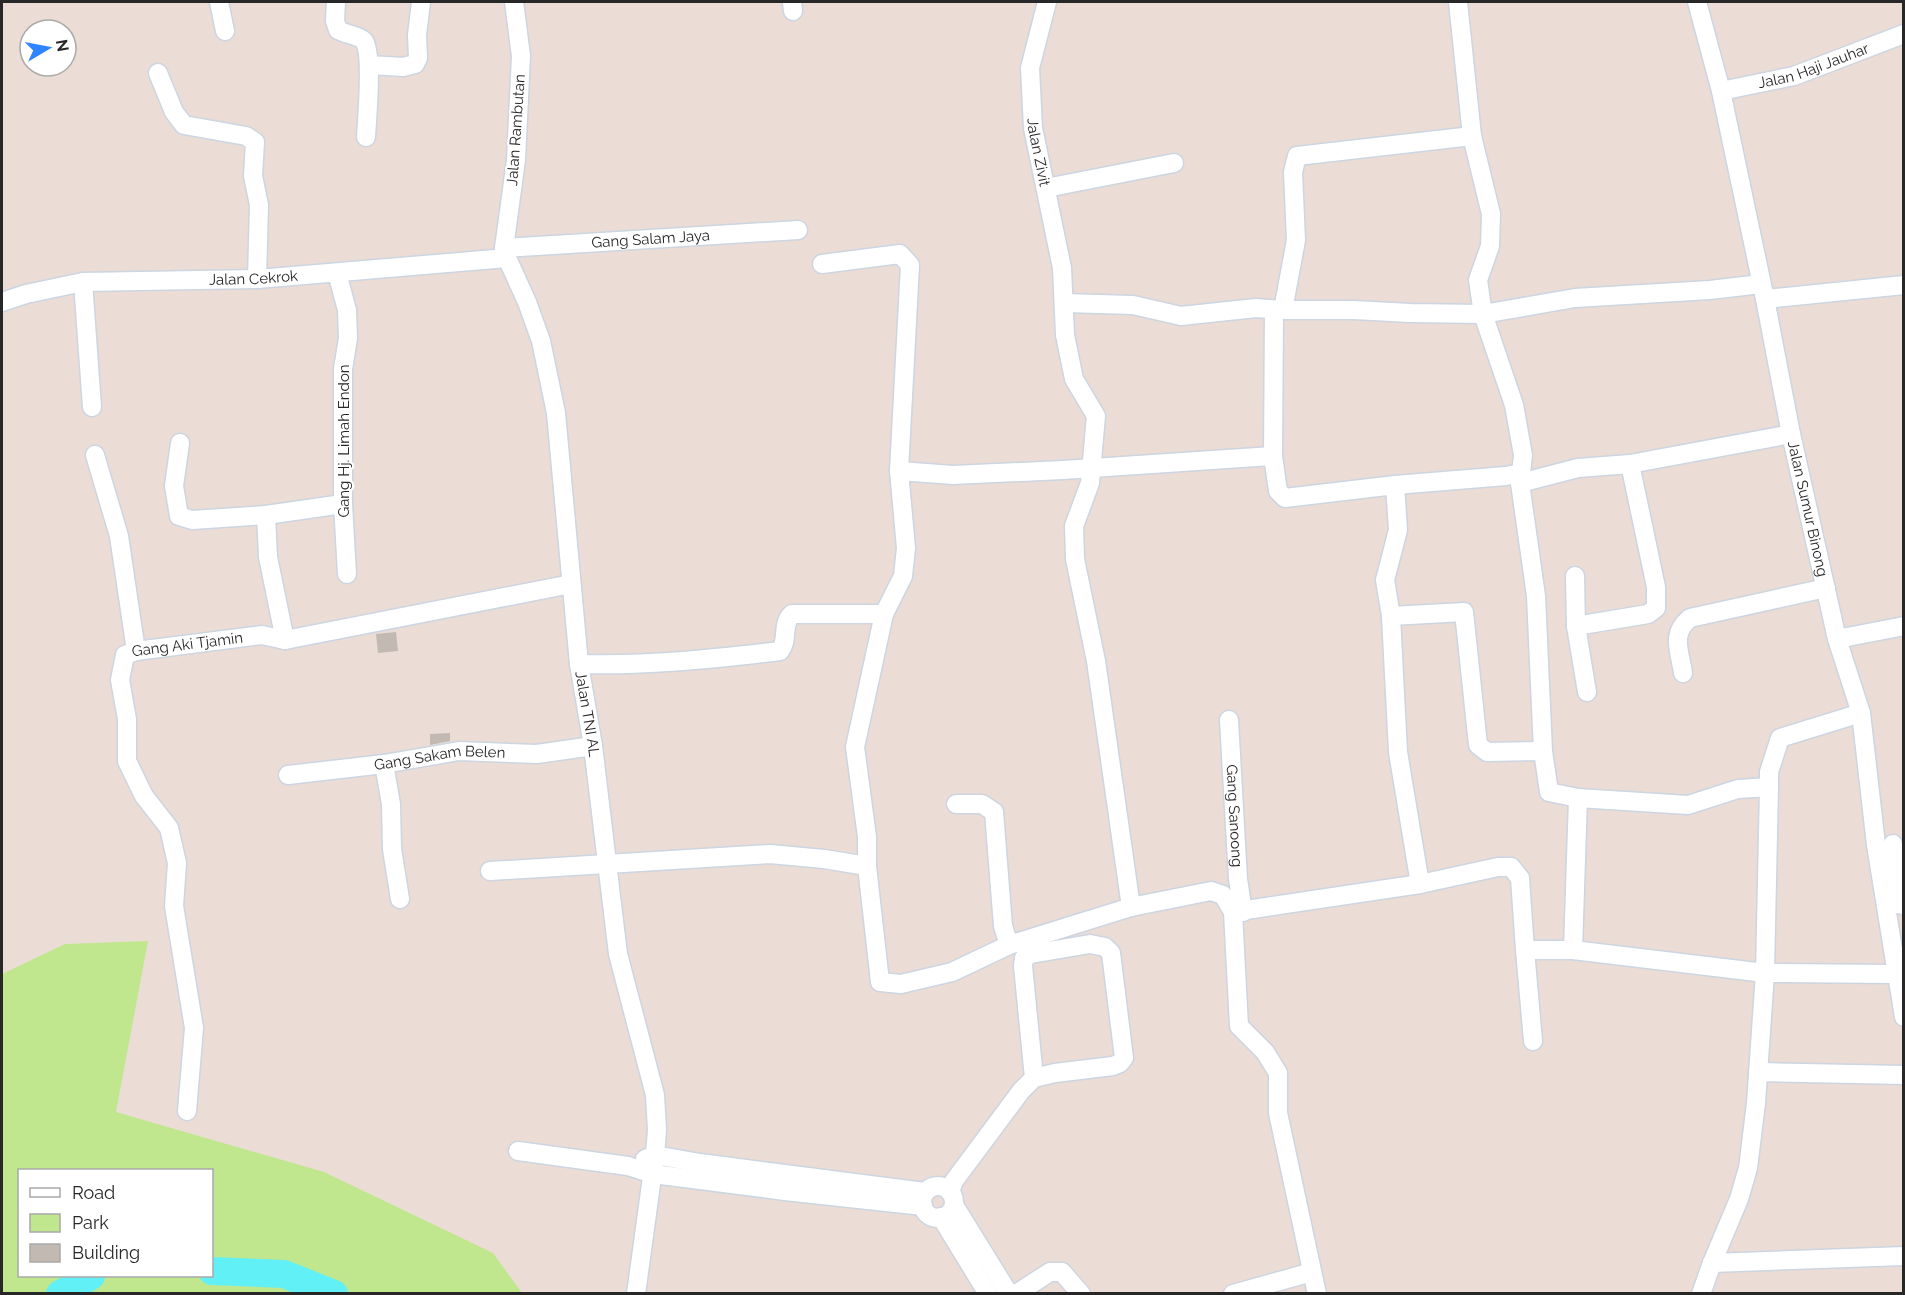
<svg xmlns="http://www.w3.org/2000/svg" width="1905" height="1295" font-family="Raleway,sans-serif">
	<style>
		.green { fill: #c0e68e; fill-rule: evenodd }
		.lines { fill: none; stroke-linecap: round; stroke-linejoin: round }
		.river { stroke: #60f0f6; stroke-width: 28 }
		.building { fill: #c2b9b3 }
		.minor-casing { stroke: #ccd5e1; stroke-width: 21 }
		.minor { stroke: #fff; stroke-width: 18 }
		.labels { text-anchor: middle; stroke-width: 4.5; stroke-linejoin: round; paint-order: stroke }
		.street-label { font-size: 15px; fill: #272727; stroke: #fff }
	</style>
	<rect width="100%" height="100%" fill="#ebddd6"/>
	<path class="green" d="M148 941 116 1112 324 1172 493 1253 522 1293H2V974L65 944ZM20 1170H212V1276H20Z"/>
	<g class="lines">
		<g class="river">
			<polyline points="212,1271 284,1274 334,1294"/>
			<polyline points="60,1294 91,1276"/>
		</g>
	</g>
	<g class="building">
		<polygon points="396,632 398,651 378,653 376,634"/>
		<polygon points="450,733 450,741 430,745 430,734"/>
	</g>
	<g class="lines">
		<g class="minor-casing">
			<g id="minor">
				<polyline points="219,2 225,31"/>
				<path d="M336 2 335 21 338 30C345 34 360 36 364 41 373 54 367 119 366 137"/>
				<path id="s1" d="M514 2 521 56 516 160 504 248 507 258 527 302 541 341 556 413 579 664 593 746 618 954 655 1095 657 1130 655 1155 636 1294"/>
				<polyline points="792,2 793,11"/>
				<path id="s2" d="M1047 2 1030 68 1033 128 1062 268 1065 335 1074 379 1096 416 1090 483 1074 526 1075 559 1096 661 1131 907"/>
				<polyline points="1458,2 1472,136 1491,214 1490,246 1478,280 1483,314 1514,405 1523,455 1520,483 1536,596 1543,751 1549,792 1578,798 1688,805 1738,789 1769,787 1765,973 1756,1103 1748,1168 1739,1199 1712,1263 1701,1294"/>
				<path id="s3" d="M1697 2 1721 91 1765 299 1791 434 1837 639 1861 713 1876 845 1904 1017"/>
				<polyline points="369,65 403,67 415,64 418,58 417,35 421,2"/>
				<polyline points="158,73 174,112 184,125 246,136 255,142 253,176 259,205 257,279"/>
				<path id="s4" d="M1721 91 1794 76 1904 34"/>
				<polyline points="1046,188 1174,163"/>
				<path id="s5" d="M504 248 798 230"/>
				<polyline points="822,264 900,254 910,265 899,471 906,548 903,576 884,614 855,747 867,837 867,866 880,982 901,984 952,972 1009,945 1131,907 1211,891 1223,895 1233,912 1239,1026 1265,1052 1278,1073 1278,1113 1317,1294"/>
				<polyline points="337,273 347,310 348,338 343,369 343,504 347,574"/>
				<polyline points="83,282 92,407"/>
				<polyline points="1765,299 1904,285"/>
				<path id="s6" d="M2 302 26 294 83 282 257 279 507 258"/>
				<polyline points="1064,303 1133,305 1181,316 1256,308 1283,310 1354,310 1410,313 1483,314 1575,298 1710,290 1761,284"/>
				<polyline points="1274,310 1273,456 1278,491 1285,498 1395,485 1506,476 1521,473"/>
				<polyline points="1283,310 1296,240 1293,172 1297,156 1472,136"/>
				<polyline points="180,443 174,486 179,516 192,520 266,515 343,504"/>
				<polyline points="95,455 119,536 136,651"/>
				<polyline points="899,471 953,475 1063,470 1273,456"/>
				<polyline points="1520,483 1578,468 1630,464 1791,434"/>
				<polyline points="266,515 268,557 285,640"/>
				<polyline points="1575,576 1576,626"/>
				<polyline points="1391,616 1385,580 1398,530 1395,485"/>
				<polyline points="1837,639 1904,626"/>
				<path d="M579 664C647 666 713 659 780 651 789 640 781 624 792 614H884"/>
				<path d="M1683 673C1680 651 1670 634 1690 618L1826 588"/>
				<polyline points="1587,692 1576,626 1648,614 1656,608 1656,587 1630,464"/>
				<path id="s7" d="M1229 720 1238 879 1243 912"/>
				<polyline points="384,764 391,804 392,849 400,899"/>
				<path id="s8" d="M288 775 384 764 459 751 537 754 593 746"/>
				<polyline points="1769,787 1769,772 1780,738 1861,713"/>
				<polyline points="956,804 982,804 994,812 1003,926 1009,945"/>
				<polyline points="1893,844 1895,901 1898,904 1904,905"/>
				<polyline points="490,871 770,854 824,859 867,866"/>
				<polyline points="1420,884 1398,752 1391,616 1464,612 1478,745 1487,752 1543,751"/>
				<polyline points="1233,912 1420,884 1498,867 1511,867 1520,878 1525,950 1573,950 1765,973 1896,974"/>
				<polyline points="1525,950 1533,1041"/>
				<polyline points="1573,950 1578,798"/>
				<polyline points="1758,1072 1904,1075"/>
				<path id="s9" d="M187 1111 194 1028 174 906 177 863 169 828 144 796 127 761V719L120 680 125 655 136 651 262 635 285 640 571 584"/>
				<polyline points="518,1151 628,1166 653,1174 785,1191 923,1206"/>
				<polyline points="645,1159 655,1155 700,1163 925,1192"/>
				<circle cx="938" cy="1202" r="16"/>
				<polyline points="950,1192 954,1181 1021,1091 1034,1078 1055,1073 1113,1066 1120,1063 1124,1058 1111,953 1105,947 1090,944 1031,954 1024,958 1023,966 1034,1078"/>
				<polyline points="954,1205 1009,1294"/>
				<polyline points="941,1217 988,1294"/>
				<polyline points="1712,1263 1904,1256"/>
				<polyline points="1016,1294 1050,1272 1062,1272 1081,1294"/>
				<polyline points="1233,1294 1312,1272"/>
			</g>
		</g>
		<use href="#minor" class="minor"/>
	</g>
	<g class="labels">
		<g class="street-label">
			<text dy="5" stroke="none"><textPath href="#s4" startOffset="96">Jalan Haji Jauhar</textPath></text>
			<text transform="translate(516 130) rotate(-86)" y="5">Jalan Rambutan</text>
			<text dy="5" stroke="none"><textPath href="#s2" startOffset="153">Jalan Zivit</textPath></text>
			<text dy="5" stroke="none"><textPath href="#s5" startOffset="147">Gang Salam Jaya</textPath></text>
			<text dy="5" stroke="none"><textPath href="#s6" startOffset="254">Jalan Cekrok</textPath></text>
			<text transform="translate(344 441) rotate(-90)" y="5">Gang Hj. Limah Endon</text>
			<text dy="5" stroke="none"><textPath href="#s3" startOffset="519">Jalan Sumur Binong</textPath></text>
			<text dy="5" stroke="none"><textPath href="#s9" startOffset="536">Gang Aki Tjamin</textPath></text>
			<text dy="5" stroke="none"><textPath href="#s1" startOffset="724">Jalan TNI AL</textPath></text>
			<text dy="5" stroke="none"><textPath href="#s8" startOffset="153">Gang Sakam Belen</textPath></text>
			<text dy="5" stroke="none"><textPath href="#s7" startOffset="96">Gang Sanoong</textPath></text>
		</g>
	</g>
	<rect width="1905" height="1295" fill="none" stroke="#272727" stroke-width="6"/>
	<rect x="18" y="1169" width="195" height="108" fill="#ffffff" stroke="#a9a9a9" stroke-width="1.5"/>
	<rect x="30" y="1188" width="30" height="9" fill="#ffffff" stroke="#a9a9a9" stroke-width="1.5"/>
	<text x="72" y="1199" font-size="18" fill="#272727">Road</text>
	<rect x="30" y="1214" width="30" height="18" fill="#c0e68e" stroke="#a9a9a9" stroke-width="1.5"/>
	<text x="72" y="1229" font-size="18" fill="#272727">Park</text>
	<rect x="30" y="1244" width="30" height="18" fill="#c2b9b3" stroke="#a9a9a9" stroke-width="1.5"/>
	<text x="72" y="1259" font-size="18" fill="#272727">Building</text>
	<g transform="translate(48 48) rotate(80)"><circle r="28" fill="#ffffff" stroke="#a9a9a9" stroke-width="1.5"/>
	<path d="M0-4.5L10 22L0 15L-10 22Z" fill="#2f85ff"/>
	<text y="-9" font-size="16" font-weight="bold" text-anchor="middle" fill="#272727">N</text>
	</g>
</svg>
